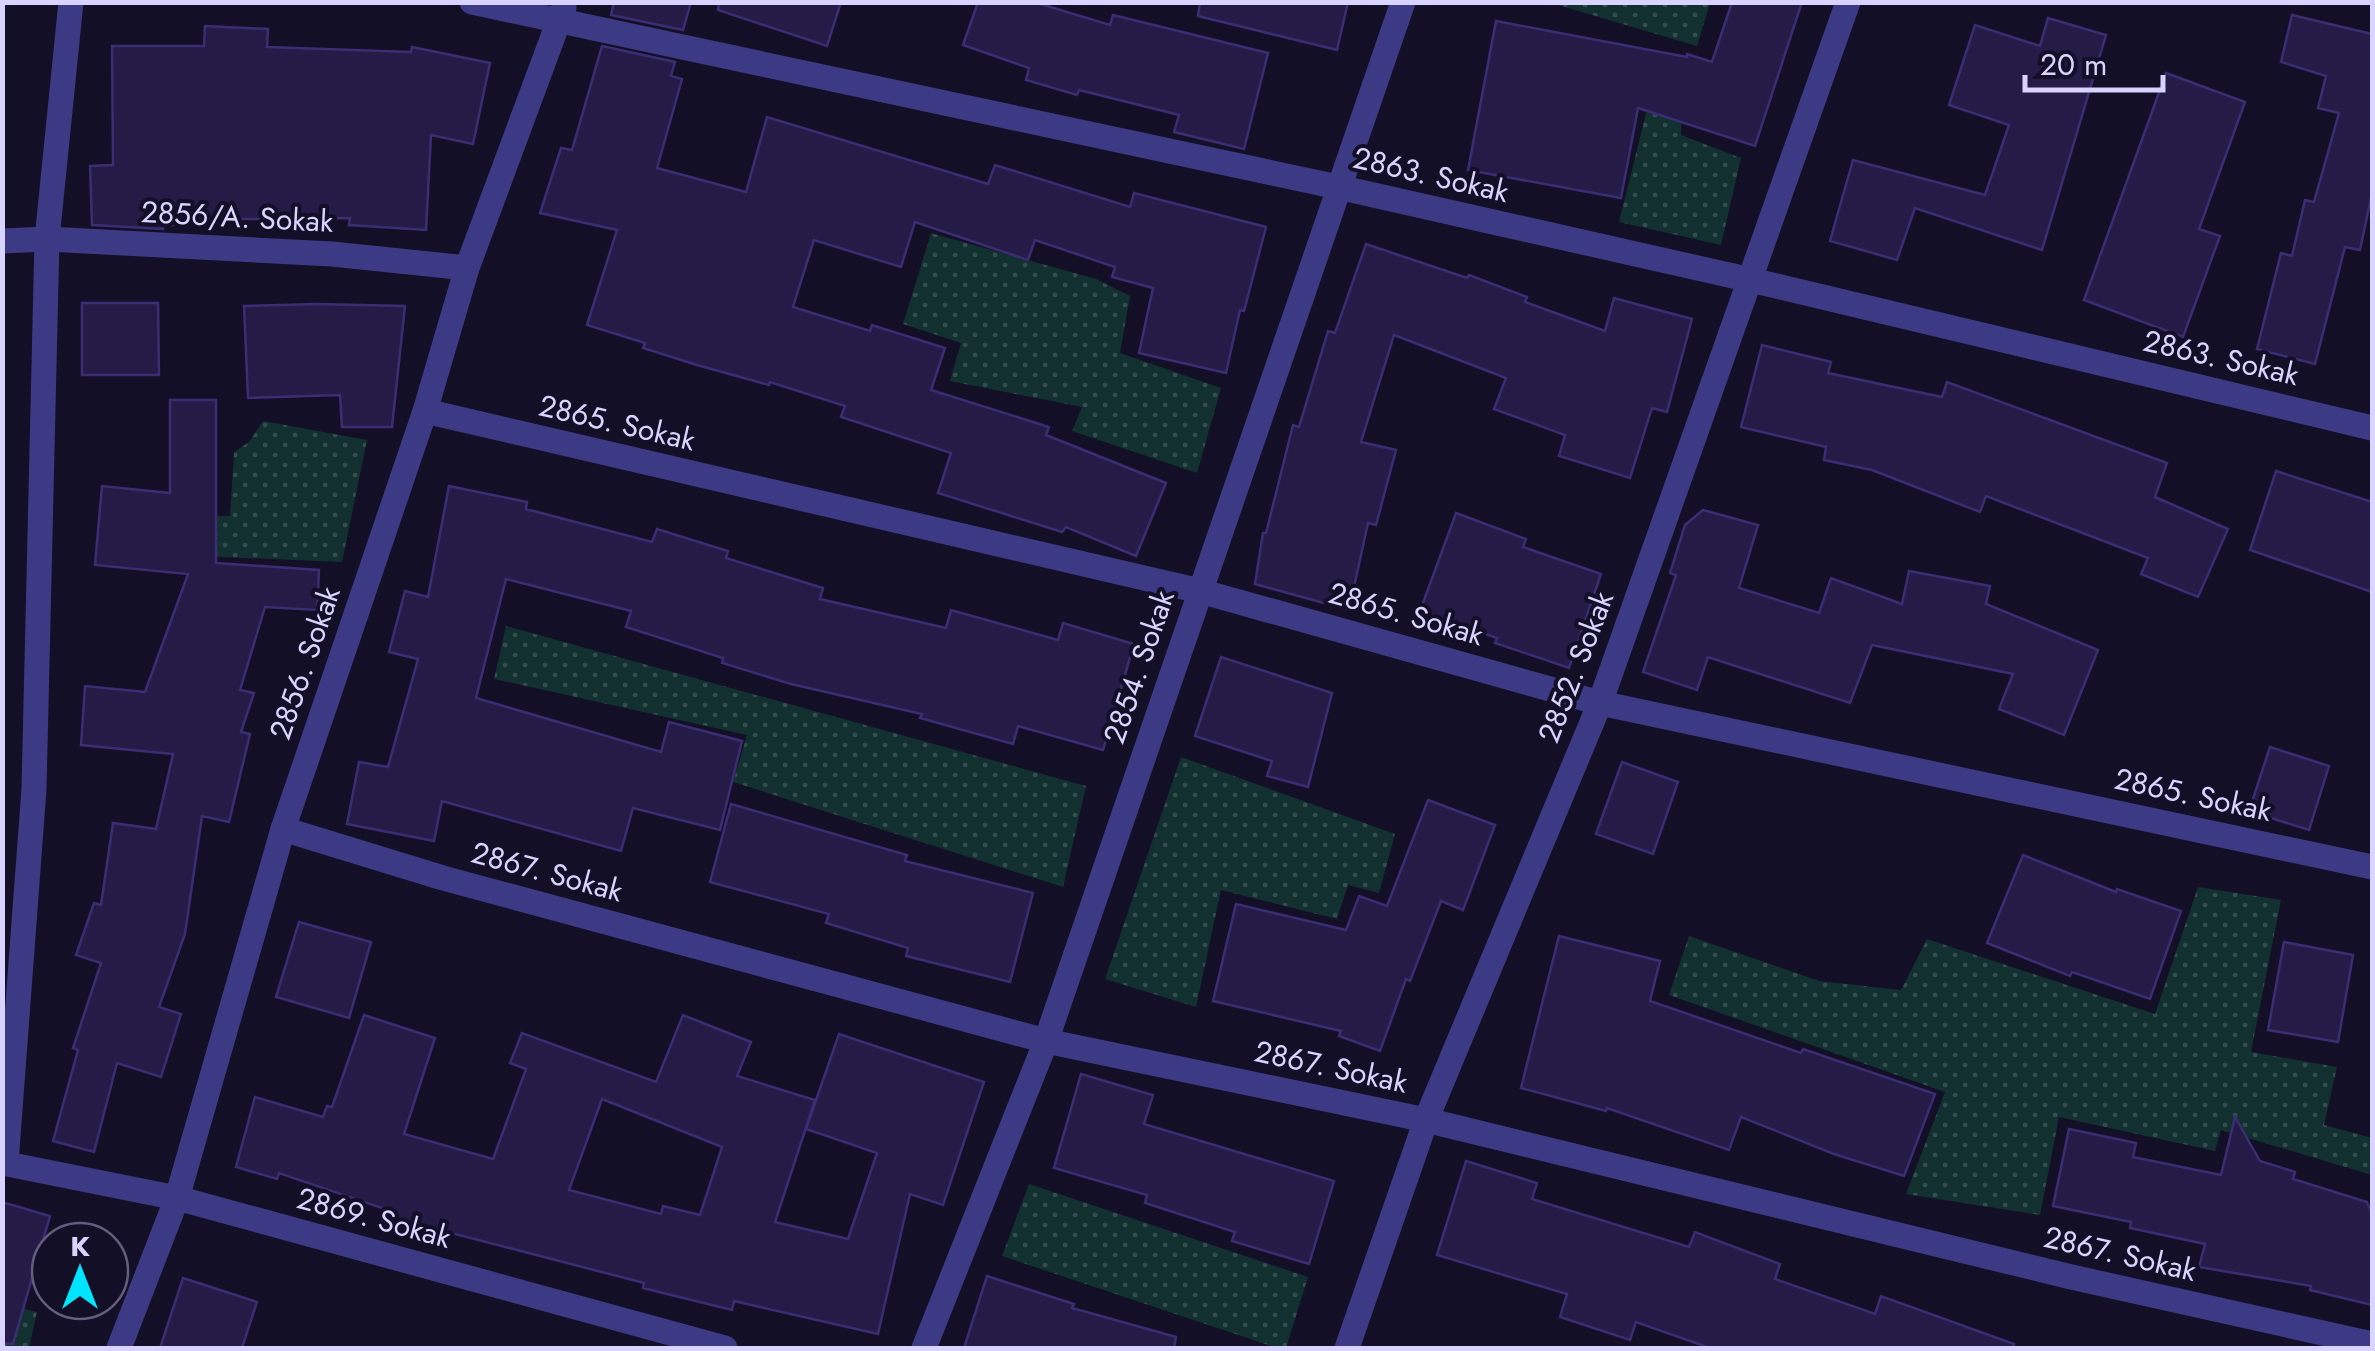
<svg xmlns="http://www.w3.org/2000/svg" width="2375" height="1351" font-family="Jost,sans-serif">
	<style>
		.grass { fill: url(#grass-dots) }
		.building { fill: #241b47; stroke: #3b2d73; stroke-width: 2.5; fill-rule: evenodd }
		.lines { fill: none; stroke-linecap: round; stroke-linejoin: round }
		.minor { stroke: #3d3a85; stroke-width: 25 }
		.labels { text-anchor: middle; stroke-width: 8; stroke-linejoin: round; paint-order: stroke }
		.street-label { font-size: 30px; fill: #d9d4ff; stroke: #130f26 }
	</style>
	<defs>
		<pattern id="grass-dots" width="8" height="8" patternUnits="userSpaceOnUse" patternTransform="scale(2.5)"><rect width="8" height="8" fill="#12302f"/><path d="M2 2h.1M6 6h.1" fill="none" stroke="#344d4e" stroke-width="1.8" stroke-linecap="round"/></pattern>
	</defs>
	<rect width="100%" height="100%" fill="#130f26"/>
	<g class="grass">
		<polygon points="1548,2 1710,2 1710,3 1697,46"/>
		<polygon points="1648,105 1682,108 1681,135 1741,158 1721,245 1619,222"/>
		<polygon points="931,233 1096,279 1130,296 1120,353 1221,388 1197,473 1072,431 1082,407 950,381 961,343 903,324"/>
		<polygon points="263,421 367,440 342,562 173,555 181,516 230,516 234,452 249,442"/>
		<polygon points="506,626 1086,786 1063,887 733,782 747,735 494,679"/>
		<polygon points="1181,757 1395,834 1379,893 1348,885 1337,919 1221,890 1196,1007 1105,979"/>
		<polygon points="2198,887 2281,900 2251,1052 2337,1067 2324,1125 2372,1138 2372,1175 2221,1130 2215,1151 2059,1117 2040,1215 1906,1194 1945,1092 1669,995 1689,936 1819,981 1901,990 1927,939 2155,1014"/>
		<polygon points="1029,1184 1308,1277 1286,1348 1277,1348 1002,1256"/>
		<polygon points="2,1303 37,1312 29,1348 3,1348"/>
	</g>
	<g class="building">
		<polygon points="614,2 691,2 683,30 611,15"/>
		<polygon points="719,2 841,2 827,46 718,10"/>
		<polygon points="978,2 1034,2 1110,25 1113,15 1268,53 1244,149 1174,132 1179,115 1079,90 1077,95 1026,80 1029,68 963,45"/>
		<polygon points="1200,2 1348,2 1337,50 1198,16"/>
		<polygon points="1732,2 1802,2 1755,146 1638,108 1621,198 1468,170 1496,21 1687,57 1687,54 1712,62"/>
		<polygon points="2292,15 2372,34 2372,193 2360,250 2345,247 2315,364 2257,349 2281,253 2292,256 2305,200 2314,202 2339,113 2318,108 2326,76 2281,62"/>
		<polygon points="2048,18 2106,35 2042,250 1915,208 1897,260 1830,241 1853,160 1985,195 2009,125 1949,105 1975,25 2040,46"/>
		<polygon points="205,26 268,29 267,47 411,52 412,47 490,63 473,144 431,135 426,230 349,225 350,218 243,219 163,226 163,229 92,225 90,166 113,165 112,46 204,46"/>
		<polygon points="602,46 675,62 671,76 682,79 657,168 746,192 767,117 988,184 995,165 1130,207 1134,193 1266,227 1244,311 1240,310 1226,373 1139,353 1153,288 1112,277 1115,267 1035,240 1028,260 915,222 901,267 814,240 793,307 870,331 872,325 945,348 931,390 1049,427 1046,435 1166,483 1136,556 1066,527 1062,532 938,493 951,453 841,417 845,406 770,382 769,385 697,365 643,348 645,343 587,325 617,230 540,213 561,148 572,150"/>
		<polygon points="2166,73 2245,102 2199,229 2220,236 2183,337 2084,300"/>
		<polygon points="1366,244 1467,278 1469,275 1527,297 1525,302 1605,331 1614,298 1692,319 1667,412 1652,408 1630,478 1559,456 1565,435 1494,409 1506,378 1394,335 1361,442 1396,450 1376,525 1368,523 1349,610 1255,584 1263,533 1266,533 1293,425 1299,427 1328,331 1335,333"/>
		<polygon points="82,303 158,303 159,375 82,375"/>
		<polygon points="316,304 405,306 392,427 342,427 340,395 248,398 244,306"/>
		<polygon points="1762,345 1831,362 1828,373 1942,397 1947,382 2167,463 2155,497 2228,529 2198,597 2141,574 2148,558 1986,496 1980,512 1872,470 1824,460 1826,447 1741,427"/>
		<polygon points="170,400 216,400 216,563 319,570 317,610 265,607 240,690 254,693 241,732 250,734 229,822 202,816 185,934 159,1007 181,1014 161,1077 117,1063 94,1152 53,1141 78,1050 73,1048 101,963 76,955 94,903 101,905 113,823 156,829 173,754 81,745 85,686 145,692 188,574 95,565 102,486 170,493"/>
		<polygon points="2276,471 2372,502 2372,592 2250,550"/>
		<polygon points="449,486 527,502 526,509 652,542 657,529 728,551 726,558 823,588 820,599 946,628 951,610 1058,640 1063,623 1134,644 1103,750 1018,726 1013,744 920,718 922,714 791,684 722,663 723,658 626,627 631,611 506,579 476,698 661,752 669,722 742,741 720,830 633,808 621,851 442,801 434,841 347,824 359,762 388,767 418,659 389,652 405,591 428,597"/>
		<polygon points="1703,510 1758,525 1739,588 1819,613 1831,578 1902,604 1909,571 1990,586 1986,604 2098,650 2064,735 1999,709 2013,674 1872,645 1850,703 1708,657 1697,690 1643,672 1676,575 1670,573 1685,525"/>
		<polygon points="1456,513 1526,539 1523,547 1601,574 1569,668 1495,643 1497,638 1420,611"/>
		<polygon points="1221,657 1332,693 1308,787 1267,776 1272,761 1195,736"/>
		<polygon points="2270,747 2329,766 2309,830 2249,811"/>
		<polygon points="1622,762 1678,782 1653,854 1596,834"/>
		<polygon points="1428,800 1495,825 1463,910 1441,901 1410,981 1406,979 1380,1051 1339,1036 1341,1031 1213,1001 1236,904 1346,930 1359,896 1387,906"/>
		<polygon points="731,804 907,855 905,861 1033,893 1010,982 906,956 908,948 826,923 829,914 710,882"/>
		<polygon points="2023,855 2116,892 2117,889 2181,911 2150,999 2072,972 2070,976 1987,943"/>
		<polygon points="299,922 371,942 349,1018 276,997"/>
		<polygon points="1559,936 1660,961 1650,1001 1801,1053 1803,1049 1935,1094 1904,1176 1834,1154 1741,1117 1729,1150 1607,1108 1606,1111 1521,1088"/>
		<polygon points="2284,942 2353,955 2338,1042 2268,1030"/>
		<path d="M364 1015 435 1038 404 1134 493 1159 526 1069 510 1063 522 1033 656 1082 683 1015 751 1042 737 1076 815 1100 775 1222 848 1239 877 1153 806 1129 839 1034 984 1082 943 1205 910 1194 878 1334 734 1301 732 1310 643 1288 644 1283 390 1217 391 1211 279 1173 277 1179 236 1167 255 1097 323 1117 327 1106 332 1107ZM602 1099 722 1147 700 1215 663 1206 661 1214 569 1190Z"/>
		<polygon points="1081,1074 1153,1095 1144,1124 1334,1181 1309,1264 1232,1241 1235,1232 1145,1203 1147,1195 1054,1168"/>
		<polygon points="2235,1117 2260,1161 2295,1172 2293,1179 2367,1202 2372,1214 2372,1305 2310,1290 2311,1286 2199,1267 2205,1244 2130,1228 2131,1222 2053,1206 2069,1129 2136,1143 2133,1157 2221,1175"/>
		<polygon points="1466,1161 1537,1183 1532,1199 1689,1247 1695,1232 1780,1264 1775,1279 1875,1314 1881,1296 2014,1344 2013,1348 1710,1348 1636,1322 1630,1340 1560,1317 1567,1294 1437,1255"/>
		<polygon points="2,1202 50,1216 13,1344 2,1343"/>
		<polygon points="987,1276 1074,1304 1072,1308 1176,1337 1174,1348 964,1348"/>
		<polygon points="183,1278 257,1302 242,1348 160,1348"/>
	</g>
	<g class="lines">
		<g class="minor">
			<polyline points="472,2 1338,187 1751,280 2372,428"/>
			<polyline points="2,241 47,239 332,254 467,268"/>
			<polyline points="425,411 1200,591 1600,703 2372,867"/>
			<polyline points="283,829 443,878 1046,1041 1426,1120 2067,1276 2372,1344"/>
			<polyline points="2,1163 177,1198 725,1348"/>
			<polyline points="6,1163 34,789 47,239 71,2"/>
			<polyline points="119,1348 177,1198 283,829 425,411 467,268 564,7"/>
			<polyline points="924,1348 1046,1041 1403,2"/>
			<polyline points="1347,1348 1426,1120 1600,703 1848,2"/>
		</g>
	</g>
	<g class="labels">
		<g class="street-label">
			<text transform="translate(1431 175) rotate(13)" y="10">2863. Sokak</text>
			<text transform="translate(237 217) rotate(3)" y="10">2856/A. Sokak</text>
			<text transform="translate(2221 358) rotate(13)" y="10">2863. Sokak</text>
			<text transform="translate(617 423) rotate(13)" y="10">2865. Sokak</text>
			<text transform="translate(1406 614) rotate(16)" y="10">2865. Sokak</text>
			<text transform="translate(305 663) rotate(-71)" y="10">2856. Sokak</text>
			<text transform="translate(1139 667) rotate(-71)" y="10">2854. Sokak</text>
			<text transform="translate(1576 667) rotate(-69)" y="10">2852. Sokak</text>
			<text transform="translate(2193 795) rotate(12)" y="10">2865. Sokak</text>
			<text transform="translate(547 872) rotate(15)" y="10">2867. Sokak</text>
			<text transform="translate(1331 1067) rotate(12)" y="10">2867. Sokak</text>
			<text transform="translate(374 1218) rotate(15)" y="10">2869. Sokak</text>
			<text transform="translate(2120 1254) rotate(13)" y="10">2867. Sokak</text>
		</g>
	</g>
	<rect width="2375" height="1351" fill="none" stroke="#d9d4ff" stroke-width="10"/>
	<g transform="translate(80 1271)"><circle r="48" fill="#130f26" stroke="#625e7d" stroke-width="2.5"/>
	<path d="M0-8L18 38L0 25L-18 38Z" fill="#00e5ff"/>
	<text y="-15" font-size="28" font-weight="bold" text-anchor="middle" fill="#d9d4ff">K</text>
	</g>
	<path d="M2025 75v15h138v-15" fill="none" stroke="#d9d4ff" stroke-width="5"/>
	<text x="2040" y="75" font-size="30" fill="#d9d4ff" stroke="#130f26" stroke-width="8" paint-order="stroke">20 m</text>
</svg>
